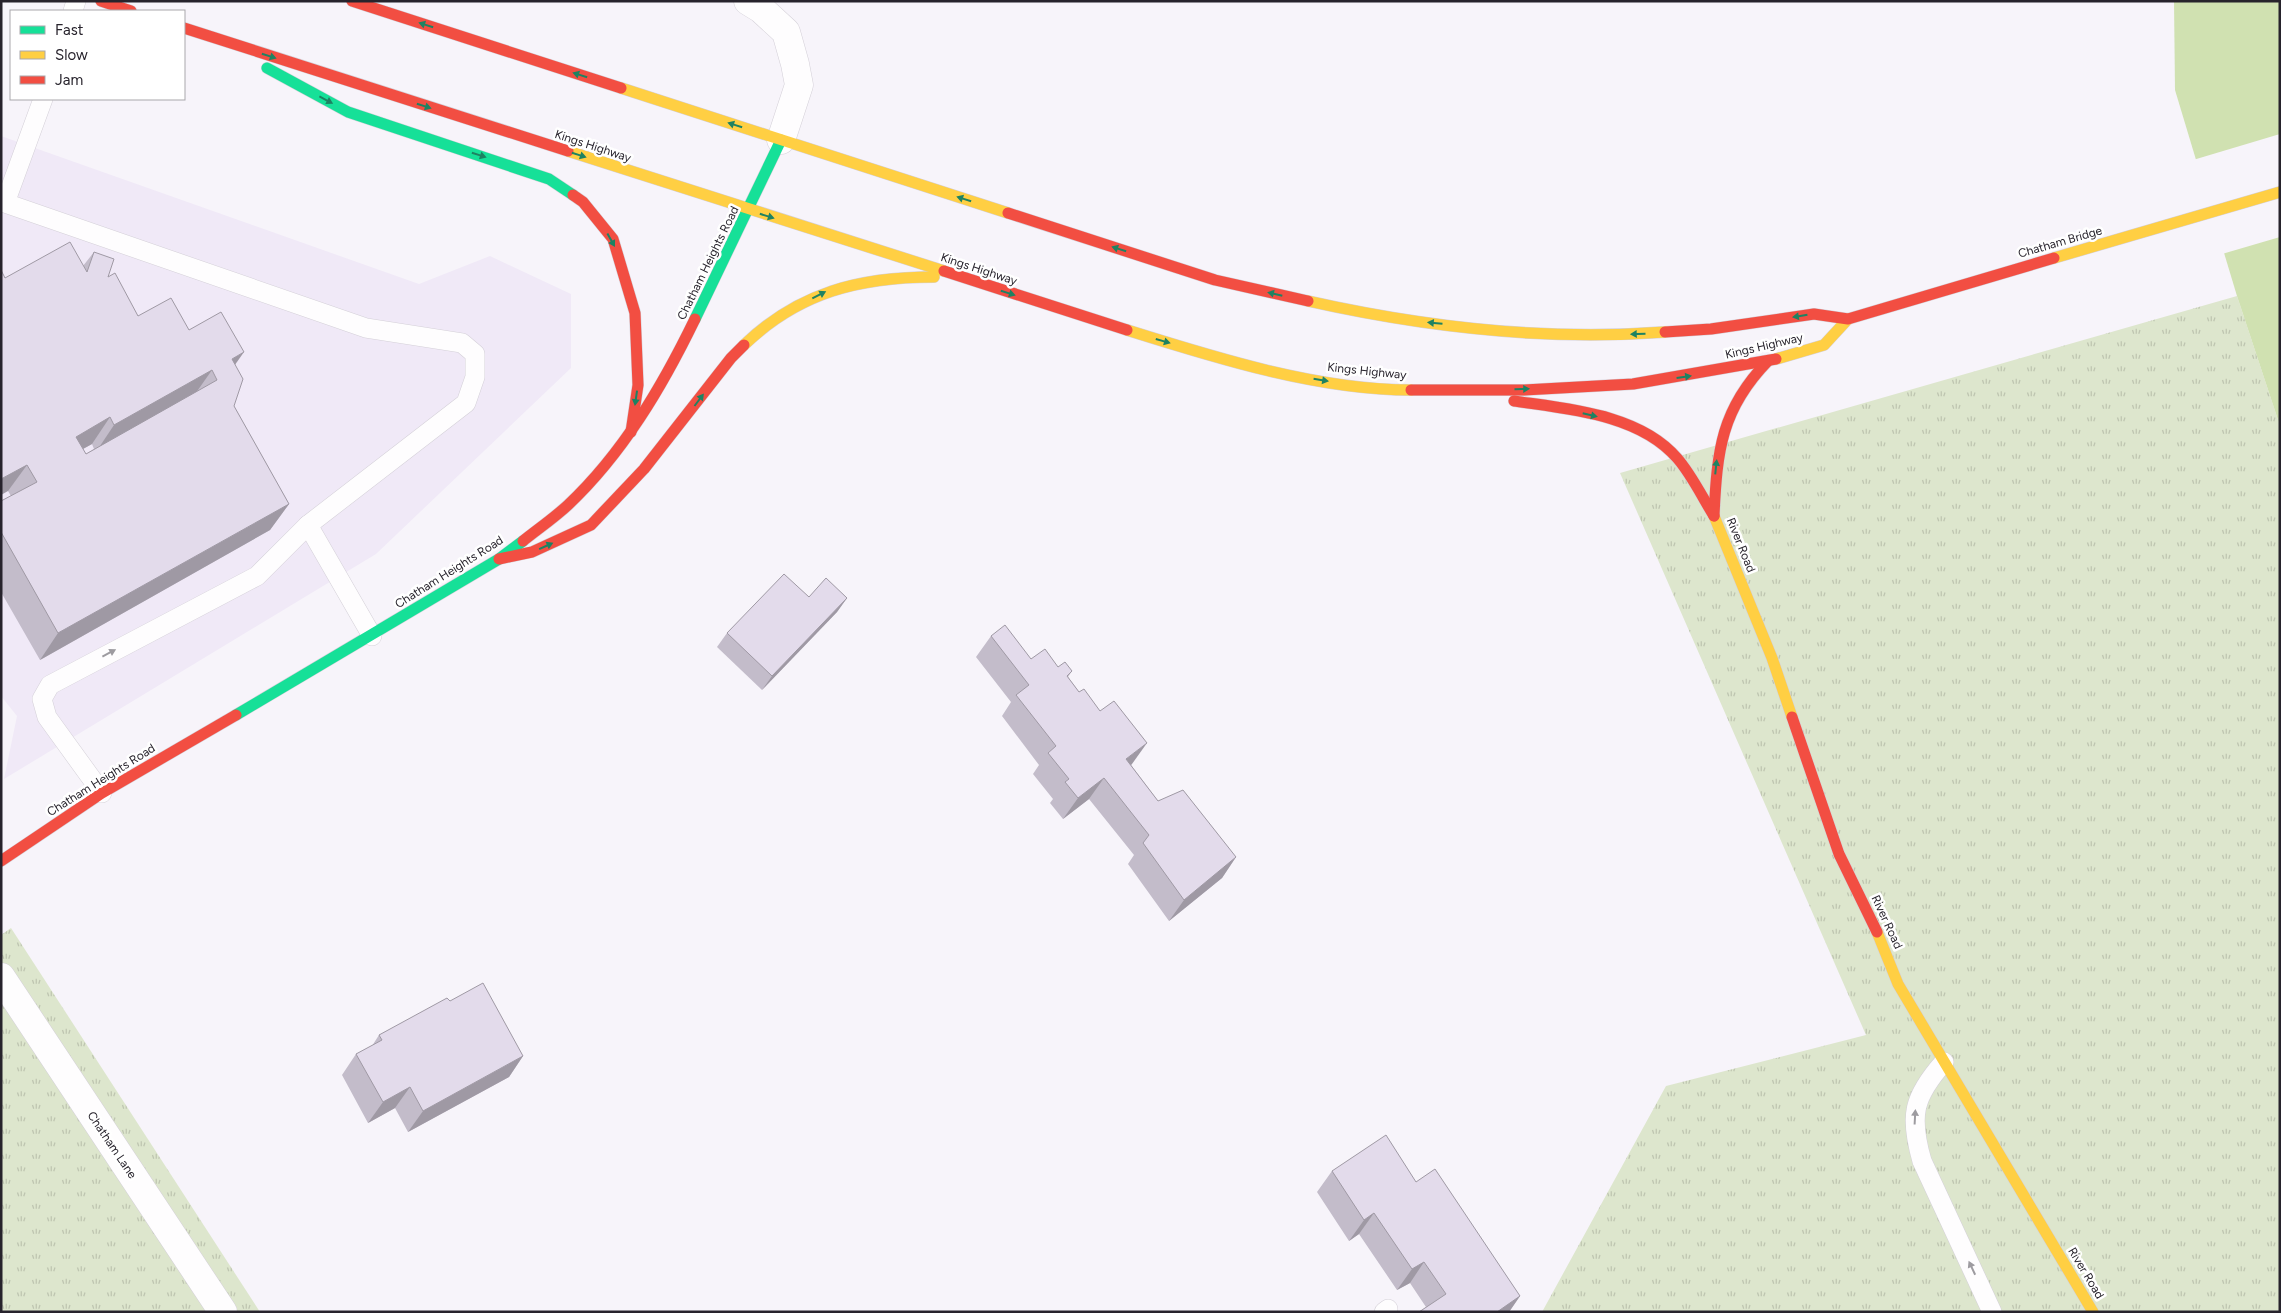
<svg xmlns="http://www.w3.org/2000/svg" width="2281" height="1313" font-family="Figtree,sans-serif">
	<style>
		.built { fill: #f0e9f7 }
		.grass { fill: url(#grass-tufts) }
		.water { fill: #d0e1b1 }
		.pier { fill: #f7f4fa }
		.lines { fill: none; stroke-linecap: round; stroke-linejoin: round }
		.lane-casing { stroke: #d4d0d8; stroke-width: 20 }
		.street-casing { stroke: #d4d0d8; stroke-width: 29 }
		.fast-casing { stroke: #d4d0d8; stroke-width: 12 }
		.slow-casing { stroke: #d4d0d8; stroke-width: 12 }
		.jam-casing { stroke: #d4d0d8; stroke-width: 12 }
		.lane { stroke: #fefdfe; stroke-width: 19 }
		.street { stroke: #fefdfe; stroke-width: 28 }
		.fast { stroke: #16e098; stroke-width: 11 }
		.slow { stroke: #ffcf43; stroke-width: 11 }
		.jam { stroke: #f24e42; stroke-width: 11 }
		.wall { fill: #c3bcca; fill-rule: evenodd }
		.shaded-wall { fill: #9f99a4 }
		.building { fill: #e3dbeb; stroke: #9f99a4; fill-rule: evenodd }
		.oneway { fill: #1e8262 }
		.oneway2 { fill: #9d9ba0 }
		.labels { text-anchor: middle; stroke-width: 5; stroke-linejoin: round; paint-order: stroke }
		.street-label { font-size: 12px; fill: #27232c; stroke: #fff }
	</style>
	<defs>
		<pattern id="grass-tufts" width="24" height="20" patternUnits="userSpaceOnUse" patternTransform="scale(1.25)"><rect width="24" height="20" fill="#dde6cd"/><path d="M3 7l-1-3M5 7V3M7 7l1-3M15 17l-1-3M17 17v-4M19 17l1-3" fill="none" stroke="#bec5b0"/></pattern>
	</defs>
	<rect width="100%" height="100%" fill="#f7f4fa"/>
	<polygon class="built" points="1,136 419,284 490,256 571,294 571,368 376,554 4,779 17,716 1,696"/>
	<g class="grass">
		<polygon points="2237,296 2280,426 2280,1312 1542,1312 1666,1086 1866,1035 1620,473"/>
		<polygon points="11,928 260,1312 1,1312 1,935"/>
	</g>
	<polygon class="water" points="2174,1 2280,1 2280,426 2237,296 2175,90"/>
	<polygon class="pier" points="2280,134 2280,237 2222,254 2193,160"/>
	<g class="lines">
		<g class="lane-casing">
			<g id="lane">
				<polyline points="73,11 76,1"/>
				<polyline points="43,99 5,203 366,328 462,343 475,354 475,377 466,403 308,525 257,576 50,685 42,699 47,717 102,793"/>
				<polyline points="308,525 372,636"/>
				<path d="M1944 1062C1913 1097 1909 1116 1922 1161L1992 1312"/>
				<polyline points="1384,1312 1388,1309"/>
			</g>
		</g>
		<g class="street-casing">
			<g id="street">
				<polyline points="748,1 761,9 786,32 795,64 799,85 781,140"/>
				<polyline points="1,977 223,1312"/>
			</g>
		</g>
		<g class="fast-casing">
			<g id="fast">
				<polyline points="267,68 348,112 549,179 573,195"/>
				<polyline points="695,319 781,140"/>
				<polyline points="236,715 499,559 523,541"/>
			</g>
		</g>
		<g class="slow-casing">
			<g id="slow">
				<polyline points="621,88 1008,213"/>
				<polyline points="568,151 944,271"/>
				<polyline points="2054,258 2280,192"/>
				<path d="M1308 301C1424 327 1546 341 1665 332"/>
				<path d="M1127 330C1216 358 1318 390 1411 390"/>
				<path d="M744 345C799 292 860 277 934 277"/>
				<polyline points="1776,359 1824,345 1848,319"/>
				<polyline points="1714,516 1772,658 1792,717"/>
				<polyline points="1877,932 1898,984 2093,1312"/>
			</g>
		</g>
		<g class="jam-casing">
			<g id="jam">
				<polyline points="101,1 131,11"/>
				<polyline points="352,1 621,88"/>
				<polyline points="184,28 568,151"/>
				<polyline points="573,195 583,202 613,239 635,313 638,385 631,432"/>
				<polyline points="1008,213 1215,280 1308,301"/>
				<polyline points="944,271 1127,330"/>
				<polyline points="1665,332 1711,329 1814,314 1848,319 2054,258"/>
				<polyline points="1411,390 1524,390 1633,384 1776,359"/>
				<path d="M1514 401C1568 409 1639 414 1677 458 1692 475 1702 497 1714 516"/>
				<path d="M1714 516C1717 451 1721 409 1768 361"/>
				<path d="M523 541C538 529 554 518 568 505 623 453 662 387 695 319"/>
				<polyline points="499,559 532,552 591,525 644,469 731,358 744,345"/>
				<polyline points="1792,717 1839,854 1877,932"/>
				<polyline points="1,861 102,793 236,715"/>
			</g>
		</g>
		<use href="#lane" class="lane"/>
		<use href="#street" class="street"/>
		<use href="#fast" class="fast"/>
		<use href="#slow" class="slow"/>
		<use href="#jam" class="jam"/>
	</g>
	<g class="wall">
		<path d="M94 252 108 277 138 316 189 330 235 365 234 406 289 504 270 530 40 660 1 592V501L11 496 8 491 5 278 83 266ZM92 444 94 449 86 454 83 449Z"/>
		<polygon points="809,597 847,598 837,612 762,690 717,647 727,633"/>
		<polygon points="991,636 1031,659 1072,671 1068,677 1132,764 1131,765 1158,801 1236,857 1222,878 1169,921 1128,864 1134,855 1089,799 1063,819 1050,803 1053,799 1033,774 1039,765 1002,716 1011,702 976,657"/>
		<polygon points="450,1001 523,1056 509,1077 408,1132 395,1108 368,1123 342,1075 356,1054 372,1046 379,1035"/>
		<polygon points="1332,1171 1416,1182 1520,1296 1509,1312 1419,1312 1426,1307 1410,1283 1397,1290 1359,1234 1349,1241 1317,1192"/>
	</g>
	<g class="shaded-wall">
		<polygon points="244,352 225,379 232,359"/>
		<polygon points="212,370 193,397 96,452 114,425"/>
		<polygon points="110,417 92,444 57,463 76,437"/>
		<polygon points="27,465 8,491 1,495 1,479"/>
		<polygon points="289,504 270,530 40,660 58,633"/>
		<polygon points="847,598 837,612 762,690 772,676"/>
		<polygon points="1147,743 1132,764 1111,780 1126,759"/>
		<polygon points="1104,778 1089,799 1063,819 1078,798"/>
		<polygon points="1236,857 1222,878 1169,921 1184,900"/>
		<polygon points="523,1056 509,1077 408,1132 423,1111"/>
		<polygon points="410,1087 395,1108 368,1123 383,1102"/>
		<polygon points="1374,1213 1359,1234 1349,1241 1364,1220"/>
		<polygon points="1424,1262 1410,1283 1397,1290 1412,1269"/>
		<polygon points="1520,1296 1509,1312 1497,1312"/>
	</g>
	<g class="building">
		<path d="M70 242 87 272 94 252 114 259 108 277 115 273 138 316 171 298 189 330 221 312 244 352 232 359 243 379 234 406 289 504 58 633 1 532V501L37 482 27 465 1 479V270L5 278ZM212 370 217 380 86 454 76 437 110 417 114 425Z"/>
		<polygon points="784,574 809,597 826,578 847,598 772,676 727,633"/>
		<polygon points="1005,625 1031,659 1045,649 1058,667 1065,662 1072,671 1067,676 1079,692 1084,689 1100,711 1114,701 1147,743 1126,759 1158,801 1183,790 1236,857 1184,900 1143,843 1149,835 1104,778 1078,798 1065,782 1069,779 1048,753 1056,746 1016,695 1029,685 991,636"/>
		<polygon points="483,983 523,1056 423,1111 410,1087 383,1102 356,1054 382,1040 379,1035 447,998 450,1001"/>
		<polygon points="1386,1135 1416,1182 1435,1169 1520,1296 1497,1312 1419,1312 1446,1294 1424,1262 1412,1269 1374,1213 1364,1220 1332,1171"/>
	</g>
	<defs><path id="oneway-solid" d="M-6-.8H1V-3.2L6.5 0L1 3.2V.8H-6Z" transform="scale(1.25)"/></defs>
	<g class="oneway">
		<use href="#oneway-solid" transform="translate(426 25) rotate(-162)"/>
		<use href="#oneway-solid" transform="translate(269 56) rotate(18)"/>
		<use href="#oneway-solid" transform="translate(580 75) rotate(-162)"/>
		<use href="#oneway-solid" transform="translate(326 100) rotate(28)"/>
		<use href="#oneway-solid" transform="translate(424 106) rotate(18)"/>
		<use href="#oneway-solid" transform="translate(735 125) rotate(-162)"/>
		<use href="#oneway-solid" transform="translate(479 155) rotate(18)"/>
		<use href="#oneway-solid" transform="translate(579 155) rotate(18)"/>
		<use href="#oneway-solid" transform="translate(964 199) rotate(-162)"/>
		<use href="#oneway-solid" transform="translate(767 216) rotate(17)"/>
		<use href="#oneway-solid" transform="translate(611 240) rotate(61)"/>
		<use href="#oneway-solid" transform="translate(1119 249) rotate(-162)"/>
		<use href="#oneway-solid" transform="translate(1008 293) rotate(17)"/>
		<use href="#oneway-solid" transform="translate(1275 294) rotate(-167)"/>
		<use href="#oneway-solid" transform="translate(819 295) rotate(-27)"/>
		<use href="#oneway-solid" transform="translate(1800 316) rotate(171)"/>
		<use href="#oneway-solid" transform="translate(1435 323) rotate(-175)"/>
		<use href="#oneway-solid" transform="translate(1638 334) rotate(178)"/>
		<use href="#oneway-solid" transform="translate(1163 341) rotate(16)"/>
		<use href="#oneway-solid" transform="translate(1684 377) rotate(-8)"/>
		<use href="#oneway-solid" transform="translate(1321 380) rotate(9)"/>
		<use href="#oneway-solid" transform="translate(1522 389) rotate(-1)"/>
		<use href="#oneway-solid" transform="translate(636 398) rotate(98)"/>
		<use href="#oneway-solid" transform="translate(699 400) rotate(-53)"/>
		<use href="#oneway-solid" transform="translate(1590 415) rotate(13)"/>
		<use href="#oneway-solid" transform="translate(1716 467) rotate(-84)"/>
		<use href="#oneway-solid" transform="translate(546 546) rotate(-24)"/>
	</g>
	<g class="oneway2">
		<use href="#oneway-solid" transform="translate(109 653) rotate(-28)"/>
		<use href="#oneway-solid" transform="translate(1915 1117) rotate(-87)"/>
		<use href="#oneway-solid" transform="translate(1972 1268) rotate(-115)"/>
	</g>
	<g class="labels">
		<g class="street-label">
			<text transform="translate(593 146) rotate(18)" y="4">Kings Highway</text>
			<text transform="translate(2060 242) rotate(-16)" y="4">Chatham Bridge</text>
			<text transform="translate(708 263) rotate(-64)" y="4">Chatham Heights Road</text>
			<text transform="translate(979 269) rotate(18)" y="4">Kings Highway</text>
			<text transform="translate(1764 346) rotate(-13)" y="4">Kings Highway</text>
			<text transform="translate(1367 371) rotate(6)" y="4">Kings Highway</text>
			<text transform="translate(1741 545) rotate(68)" y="4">River Road</text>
			<text transform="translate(449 572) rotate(-32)" y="4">Chatham Heights Road</text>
			<text transform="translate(101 780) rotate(-32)" y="4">Chatham Heights Road</text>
			<text transform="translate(1887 922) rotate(65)" y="4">River Road</text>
			<text transform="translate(112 1145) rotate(56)" y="4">Chatham Lane</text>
			<text transform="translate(2086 1273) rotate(59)" y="4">River Road</text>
		</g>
	</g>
	<rect width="2281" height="1313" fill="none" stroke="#27232c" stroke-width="5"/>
	<rect x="10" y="10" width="175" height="90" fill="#ffffff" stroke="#a9a7ab"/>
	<rect x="20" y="26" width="25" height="8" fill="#16e098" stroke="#a9a7ab"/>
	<text x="55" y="35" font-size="15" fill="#27232c">Fast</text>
	<rect x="20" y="51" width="25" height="8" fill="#ffcf43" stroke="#a9a7ab"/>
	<text x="55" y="60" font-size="15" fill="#27232c">Slow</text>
	<rect x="20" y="76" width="25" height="8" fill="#f24e42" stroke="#a9a7ab"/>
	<text x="55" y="85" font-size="15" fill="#27232c">Jam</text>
</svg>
